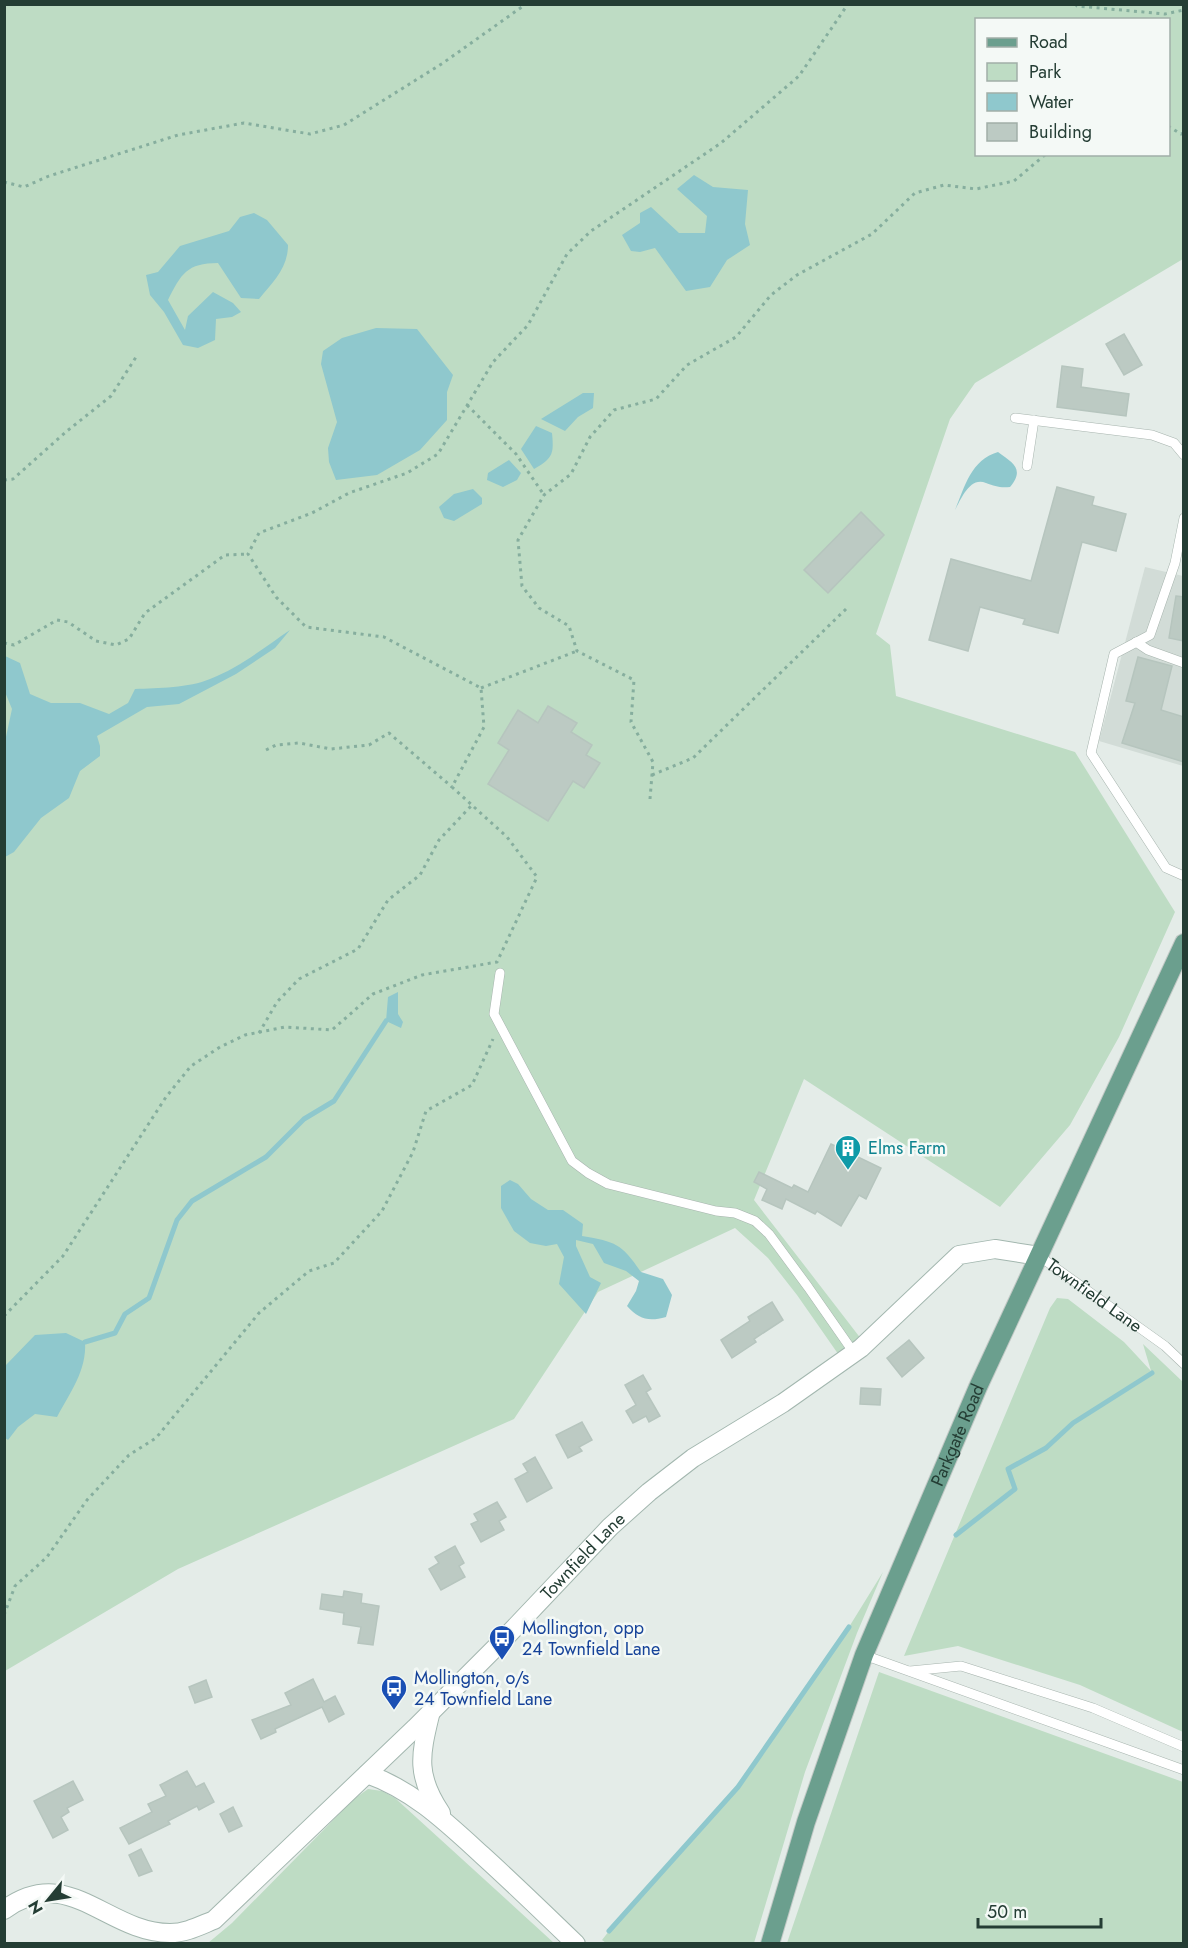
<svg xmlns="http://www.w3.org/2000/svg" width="1188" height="1948" font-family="Jost,sans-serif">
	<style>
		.built { fill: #d2dcd7 }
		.green { fill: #bedcc4; fill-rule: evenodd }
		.water { fill: #8fc8cd }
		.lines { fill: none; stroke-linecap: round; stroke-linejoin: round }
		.stream { stroke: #8fc8cd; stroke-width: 5 }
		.building { fill: #bccac3; stroke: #b6c5be; stroke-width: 1.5 }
		.lane-casing { stroke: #a7b4ae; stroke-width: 10 }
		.secondary-casing { stroke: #a3b7af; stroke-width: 20 }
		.primary-casing { stroke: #c2c9c6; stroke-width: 20 }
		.path { stroke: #86ae9e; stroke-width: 3; stroke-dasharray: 3 4.5; stroke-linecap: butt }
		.lane { stroke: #fff; stroke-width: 9 }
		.secondary { stroke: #fff; stroke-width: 18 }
		.primary { stroke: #6b9f8e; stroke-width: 18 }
		.labels { text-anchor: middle; stroke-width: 5; stroke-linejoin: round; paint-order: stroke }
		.culture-label { font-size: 18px; fill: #0d838f; stroke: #f4f9f6; text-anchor: start }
		.street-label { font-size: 18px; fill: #243d34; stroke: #f4f9f6 }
		.transit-label { font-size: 18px; fill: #164399; stroke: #f4f9f6; text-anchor: start }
	</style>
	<rect width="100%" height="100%" fill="#e4ece8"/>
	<polygon class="built" points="1145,567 1183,576 1183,766 1099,741"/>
	<g class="green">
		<path d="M5 5H1183V259L975 383 950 419 876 634 890 645 896 696 1075 752 1175 912 1119 1037 1070 1125 1000 1207 804 1079 754 1200 865 1344 843 1361 797 1295 768 1258 735 1228 598 1292 514 1419 178 1569 5 1671ZM976 20H1168V154H976Z"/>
		<polygon points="1057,1298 1068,1299 1124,1342 1151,1371 1143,1344 1183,1382 1183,1732 1080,1685 958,1646 904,1656 1050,1308"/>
		<polygon points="883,1572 857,1633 805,1772 754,1943 606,1943 602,1940 609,1931 738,1787 849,1627"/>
		<polygon points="879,1672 1183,1782 1183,1943 787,1943"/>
		<polygon points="368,1789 382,1791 395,1798 554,1943 208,1943 232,1923 354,1799"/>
	</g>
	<g class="water">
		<polygon points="694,175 713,187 748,190 745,224 750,245 727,260 710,287 686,291 655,248 640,252 631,251 622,235 640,223 640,213 651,207 679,233 705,233 707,216 677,189"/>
		<path d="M254 213 267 220 288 245C288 268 273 282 259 299L241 298 218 263C187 263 181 274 168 300L185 330 188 316 213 292 233 303 241 312 232 317 216 319 215 340 198 348 183 345 164 312 150 295 146 275 158 272 180 246 229 231 240 217Z"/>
		<polygon points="376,328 417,329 453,375 447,392 447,420 420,450 377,475 336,480 329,462 328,448 337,422 321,364 323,351 342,338"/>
		<polygon points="583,393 594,393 593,408 578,417 565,431 541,419"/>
		<path d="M536 426 552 433C554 454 553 458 534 469L521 449Z"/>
		<path d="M998 452C1013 463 1025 469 1010 487 999 488 995 486 986 483 970 476 961 499 955 510 965 486 971 460 998 452Z"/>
		<polygon points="509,460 521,473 517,480 503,487 487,480 488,473"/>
		<polygon points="473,489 482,498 482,504 454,521 444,518 439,507 454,494"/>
		<path d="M290 630 275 648 236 674 179 704 147 707 97 736 100 746V756L80 771 69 798 41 818 14 852 5 857 4 746 12 709 5 692V656L20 663 30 694 51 703H80L109 714 128 703 135 689C158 688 189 688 210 679 239 668 265 647 290 630Z"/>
		<polygon points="398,992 398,1014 403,1022 401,1028 386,1021 388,997"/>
		<path d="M510 1180 518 1184 531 1199 548 1210H563L583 1224 582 1236C616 1242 621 1243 641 1272L663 1279 672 1295 666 1317C648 1322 639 1319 627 1306L636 1291 639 1281 626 1271 604 1263 593 1244 576 1240V1246L590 1277 601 1283 586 1314 559 1284 564 1257 557 1244 546 1246 530 1243 514 1231 501 1208V1186Z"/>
		<path d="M66 1333 85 1342C87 1370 70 1393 57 1417L35 1414 18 1427 8 1440 4 1437 6 1365 35 1335Z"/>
	</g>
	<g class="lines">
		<g class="stream">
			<polyline points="85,1342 115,1333 125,1314 149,1298 177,1220 192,1201 266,1157 304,1119 334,1101 386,1021"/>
			<polyline points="956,1535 1015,1489 1008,1469 1046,1448 1073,1423 1152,1373"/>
			<polyline points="609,1931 738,1787 849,1627"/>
		</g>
	</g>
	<g class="building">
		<polygon points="1124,334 1142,365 1124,375 1106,344"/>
		<polygon points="1062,366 1083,369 1081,387 1129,394 1126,416 1057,407"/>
		<polygon points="1057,487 1094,497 1092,505 1126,514 1116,551 1082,542 1058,633 1023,624 1025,619 980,607 968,651 929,640 951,559 1031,581"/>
		<polygon points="861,512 884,535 828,593 804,570"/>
		<polygon points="1176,596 1184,597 1184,641 1169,638"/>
		<polygon points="1138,657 1172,666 1161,710 1184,717 1184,762 1122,743 1135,703 1126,701"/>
		<polygon points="548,706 577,723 571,732 592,745 586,755 600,763 584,788 573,781 548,821 488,784 509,750 498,743 518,710 538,723"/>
		<polygon points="831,1144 881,1168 866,1199 859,1195 841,1226 817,1211 815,1214 786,1199 782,1209 762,1200 767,1189 754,1182 759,1172 792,1188 794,1185 808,1192"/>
		<polygon points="772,1302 783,1320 754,1339 756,1342 732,1358 721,1340 750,1321 748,1317"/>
		<polygon points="909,1340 924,1358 902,1377 887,1358"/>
		<polygon points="643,1375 651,1389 646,1392 660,1416 649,1422 646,1416 633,1423 626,1411 636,1405 625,1385"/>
		<polygon points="861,1388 881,1389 880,1405 860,1404"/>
		<polygon points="582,1422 592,1440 579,1447 582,1451 568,1458 556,1435"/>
		<polygon points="535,1457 552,1488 527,1502 515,1479 528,1472 523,1464"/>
		<polygon points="497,1502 506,1517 499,1521 504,1530 481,1542 471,1524 478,1521 474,1514"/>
		<polygon points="455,1546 464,1563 459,1566 465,1577 441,1590 429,1569 439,1563 435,1557"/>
		<polygon points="344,1591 362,1594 361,1603 379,1606 373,1645 358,1643 361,1627 343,1624 344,1613 320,1609 322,1594 343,1597"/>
		<polygon points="313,1679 324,1702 335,1696 344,1714 329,1722 322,1707 275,1729 276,1732 261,1739 252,1720 291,1705 285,1693"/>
		<polygon points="206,1680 212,1697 195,1703 189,1687"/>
		<polygon points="187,1771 196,1787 204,1783 214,1802 199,1810 197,1806 168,1821 170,1824 129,1844 120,1828 152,1812 148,1804 166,1796 160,1785"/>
		<polygon points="73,1781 83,1800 67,1808 69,1812 61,1817 68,1830 53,1838 34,1801"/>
		<polygon points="233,1807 242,1826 229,1832 220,1814"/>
		<polygon points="141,1849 152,1871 139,1876 129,1855"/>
	</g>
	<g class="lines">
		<g class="lane-casing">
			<g id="lane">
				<polyline points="1015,418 1152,435 1174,443 1184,455"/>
				<polyline points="1027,466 1034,420"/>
				<polyline points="1184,518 1175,563 1150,635 1114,654 1091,753 1166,868 1184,876"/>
				<polyline points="1136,642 1148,650 1184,663"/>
				<polyline points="500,973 494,1014 572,1161 588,1173 608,1184 716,1211 735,1213 755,1221 769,1234 808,1287 854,1353"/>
				<path id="s1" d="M1039 1256 1165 1346 1184 1364"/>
				<polyline points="864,1655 1184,1770"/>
				<polyline points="910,1671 961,1666 1093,1708 1184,1747"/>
			</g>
		</g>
		<g class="secondary-casing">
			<g id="secondary">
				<path d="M430 1715C420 1756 416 1776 441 1813"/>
				<path d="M367 1774C413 1790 447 1823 482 1855 514 1884 545 1914 576 1944"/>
				<path id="s2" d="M4 1910C68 1862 107 1933 170 1933 186 1933 199 1926 214 1920L415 1728 502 1641 610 1527 649 1492 693 1458 783 1403 861 1348 959 1255 995 1249 1039 1256"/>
			</g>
		</g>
		<g class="primary-casing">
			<g id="primary">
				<path id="s3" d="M770 1944 806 1822 864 1655 978 1387 1184 943"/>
			</g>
		</g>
		<g class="path">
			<polyline points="1075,4 1077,6 1165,14 1184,10"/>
			<polyline points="1168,126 1181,134 1184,133"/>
			<polyline points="4,182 24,187 49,176 178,135 244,123 310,134 344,125 443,63 526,4"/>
			<polyline points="467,405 516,454 544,495"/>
			<polyline points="4,480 13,479 67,431 111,396 138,354"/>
			<polyline points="4,643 14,645 57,620 68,622 96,641 116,645 129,639 145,613 225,555 248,554"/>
			<polyline points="481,688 577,651"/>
			<polyline points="266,750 276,745 299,743 331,749 369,745 389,733 452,787"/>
			<polyline points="652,775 693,758 846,609"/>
			<polyline points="650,799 653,762 631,722 634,680 577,651 569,626 539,608 522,586 518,540 544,495 571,474 590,437 614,410 656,399 687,365 736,337 771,295 797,275 872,234 915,193 944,185 976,189 1014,181 1046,154"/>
			<polyline points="259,1033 277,1002 299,979 358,949 388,900 420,875 439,840 472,805"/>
			<polyline points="4,1316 63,1256 166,1097 191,1066 220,1047 245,1035 285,1027 332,1030 373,994 422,975 497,962 537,877 507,837 452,787 484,727 481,688 384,637 306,627 276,597 248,554 259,533 312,513 349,493 407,473 438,454 493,362 528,325 567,254 591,231 721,143 799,76 848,4"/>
			<polyline points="4,1615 15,1586 47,1557 87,1500 129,1455 156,1438 259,1313 309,1271 334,1263 382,1211 413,1152 426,1111 472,1085 493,1039"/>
		</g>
		<use href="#lane" class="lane"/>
		<use href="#secondary" class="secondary"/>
		<use href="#primary" class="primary"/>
	</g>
	<defs>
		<g id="building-pin" transform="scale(1.35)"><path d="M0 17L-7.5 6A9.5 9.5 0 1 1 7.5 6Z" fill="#0f9aa8" stroke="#f4f9f6"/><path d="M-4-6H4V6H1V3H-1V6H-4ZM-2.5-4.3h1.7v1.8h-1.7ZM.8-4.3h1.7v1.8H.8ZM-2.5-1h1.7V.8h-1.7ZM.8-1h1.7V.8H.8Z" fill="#fff"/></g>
		<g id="bus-pin" transform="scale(1.35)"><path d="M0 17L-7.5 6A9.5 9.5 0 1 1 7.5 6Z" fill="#1a4fb4" stroke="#f4f9f6"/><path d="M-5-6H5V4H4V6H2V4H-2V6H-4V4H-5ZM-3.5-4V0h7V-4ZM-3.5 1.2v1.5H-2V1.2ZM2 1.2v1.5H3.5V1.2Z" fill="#fff"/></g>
	</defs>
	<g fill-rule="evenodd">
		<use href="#building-pin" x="848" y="1148"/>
		<use href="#bus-pin" x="502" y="1638"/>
		<use href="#bus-pin" x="394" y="1688"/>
	</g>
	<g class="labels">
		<g class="culture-label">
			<text x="868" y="1154">Elms Farm</text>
		</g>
		<g class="street-label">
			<text dy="6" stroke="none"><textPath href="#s1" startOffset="68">Townfield Lane</textPath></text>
			<text dy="6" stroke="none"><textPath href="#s3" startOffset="543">Parkgate Road</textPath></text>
			<text dy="6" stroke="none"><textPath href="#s2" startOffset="742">Townfield Lane</textPath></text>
		</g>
		<g class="transit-label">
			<text x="522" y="1634">Mollington, opp<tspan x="522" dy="21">24 Townfield Lane</tspan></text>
			<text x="414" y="1684">Mollington, o/s<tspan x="414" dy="21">24 Townfield Lane</tspan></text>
		</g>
	</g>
	<rect width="1188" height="1948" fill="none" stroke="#243d34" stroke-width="12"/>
	<rect x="975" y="18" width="195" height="138" fill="#f4f9f6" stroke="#a1aea8" stroke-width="1.5"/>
	<rect x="987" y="38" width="30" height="9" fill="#6b9f8e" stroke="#a1aea8" stroke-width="1.5"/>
	<text x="1029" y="48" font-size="18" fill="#243d34">Road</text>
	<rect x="987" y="63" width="30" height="18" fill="#bedcc4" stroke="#a1aea8" stroke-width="1.5"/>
	<text x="1029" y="78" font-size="18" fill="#243d34">Park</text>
	<rect x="987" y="93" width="30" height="18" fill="#8fc8cd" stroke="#a1aea8" stroke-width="1.5"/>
	<text x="1029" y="108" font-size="18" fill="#243d34">Water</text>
	<rect x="987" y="123" width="30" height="18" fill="#bccac3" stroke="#a1aea8" stroke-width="1.5"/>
	<text x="1029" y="138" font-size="18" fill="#243d34">Building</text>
	<g transform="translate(48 1900) rotate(240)" stroke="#f4f9f6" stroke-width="4.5" paint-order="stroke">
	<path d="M0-4.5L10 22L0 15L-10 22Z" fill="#243d34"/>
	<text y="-9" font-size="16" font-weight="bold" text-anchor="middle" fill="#243d34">N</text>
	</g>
	<path d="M978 1918v9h123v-9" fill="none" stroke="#243d34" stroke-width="3"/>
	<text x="987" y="1918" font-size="18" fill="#243d34" stroke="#f4f9f6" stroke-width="4.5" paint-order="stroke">50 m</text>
</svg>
